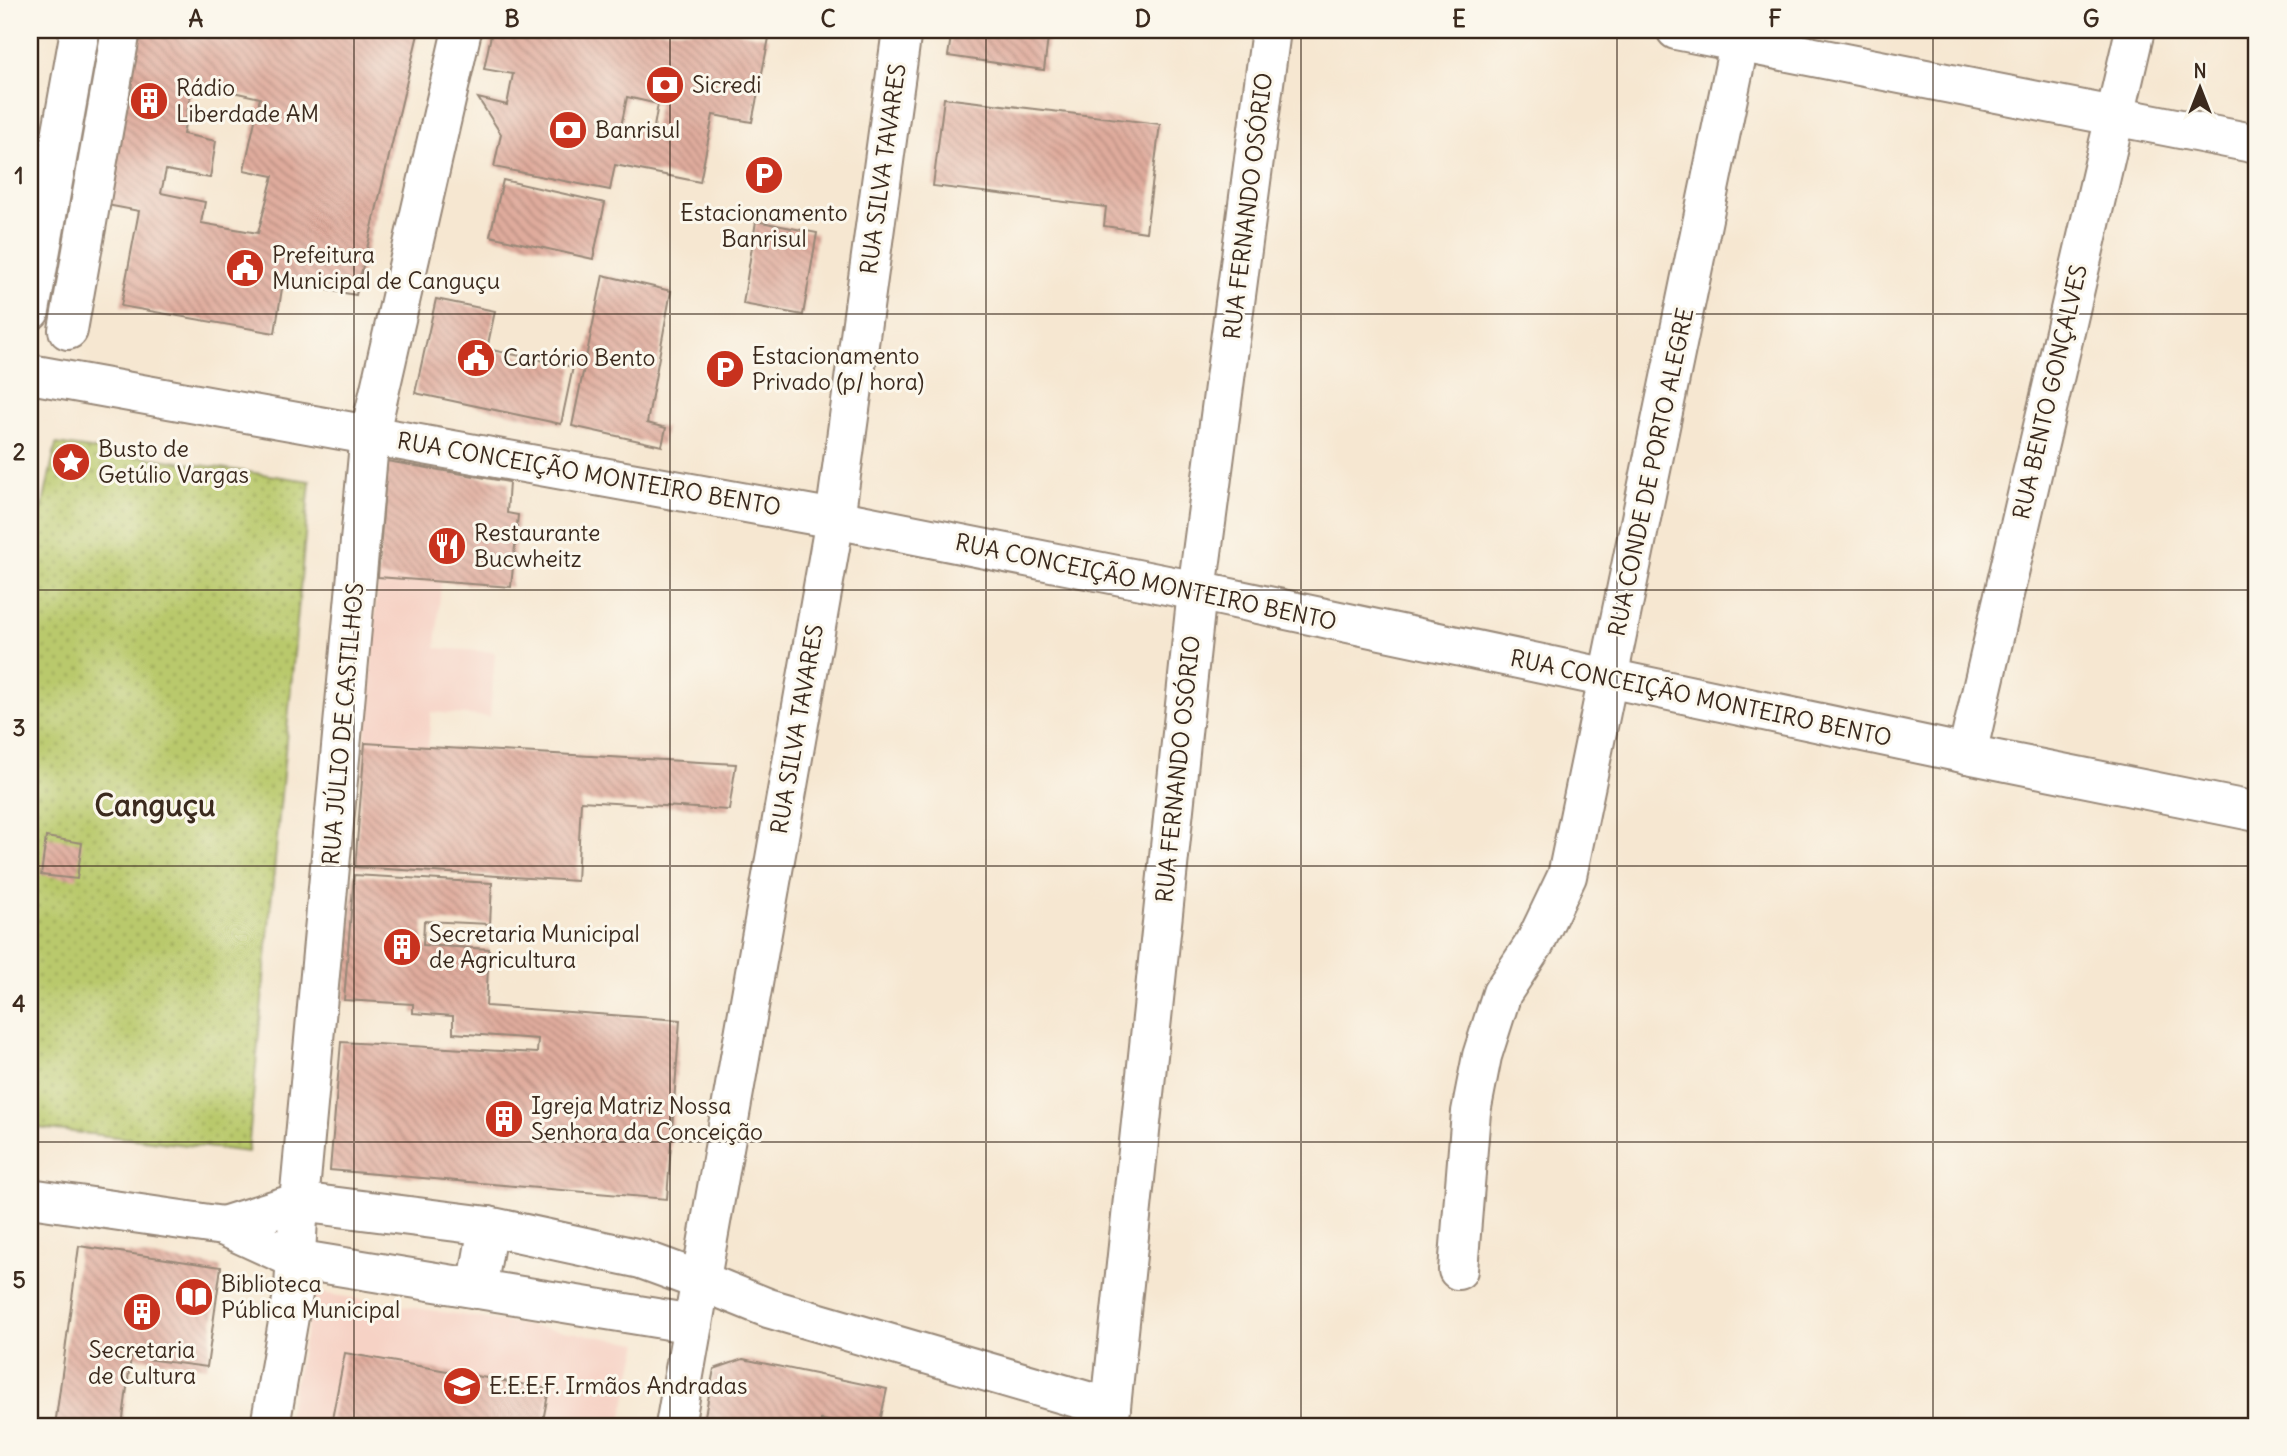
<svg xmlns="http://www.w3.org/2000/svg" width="2287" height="1456" font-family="Delius,sans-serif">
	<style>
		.built { fill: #f6d2c5 }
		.park { fill: url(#park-dots); stroke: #7a7a45; stroke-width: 2 }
		.building { fill: url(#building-back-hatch); fill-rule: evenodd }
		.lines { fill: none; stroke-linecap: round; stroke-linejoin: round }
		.street-casing { stroke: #988878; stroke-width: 42 }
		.secondary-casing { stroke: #988878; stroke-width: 42 }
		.street { stroke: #fff; stroke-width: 38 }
		.secondary { stroke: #fff; stroke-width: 38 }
		.grid { fill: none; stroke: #3b2a1e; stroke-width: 2; stroke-opacity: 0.55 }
		.labels { text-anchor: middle; stroke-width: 6; stroke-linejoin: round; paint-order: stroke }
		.poi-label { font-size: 23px; fill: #3b2a1e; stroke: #fbf7ec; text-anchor: start }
		.street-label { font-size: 23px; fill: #3b2a1e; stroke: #fbf7ec }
		.district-label { font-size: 30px; font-weight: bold; fill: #3b2a1e; stroke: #fbf7ec }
		.neatline { fill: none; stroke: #3b2a1e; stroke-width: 2.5 }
		.grid-label { font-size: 23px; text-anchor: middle; font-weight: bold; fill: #3b2a1e }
	</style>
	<defs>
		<pattern id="park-dots" width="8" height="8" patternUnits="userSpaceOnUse" patternTransform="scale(1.75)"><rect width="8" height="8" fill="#b9c96c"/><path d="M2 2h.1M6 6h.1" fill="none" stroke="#98a358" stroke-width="1.8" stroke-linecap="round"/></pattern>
		<pattern id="building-back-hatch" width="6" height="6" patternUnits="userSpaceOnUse" patternTransform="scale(1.75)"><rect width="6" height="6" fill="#e0ac9d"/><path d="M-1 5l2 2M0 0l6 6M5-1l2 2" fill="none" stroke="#b78c7f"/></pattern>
	</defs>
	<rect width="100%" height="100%" fill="#fbf7ec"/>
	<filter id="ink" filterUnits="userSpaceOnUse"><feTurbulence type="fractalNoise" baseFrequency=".0143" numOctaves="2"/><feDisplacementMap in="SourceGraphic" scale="14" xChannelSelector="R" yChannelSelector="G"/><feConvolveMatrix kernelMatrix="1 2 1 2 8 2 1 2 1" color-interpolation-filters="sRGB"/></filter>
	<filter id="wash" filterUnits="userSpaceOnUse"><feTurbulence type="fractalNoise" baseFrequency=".00686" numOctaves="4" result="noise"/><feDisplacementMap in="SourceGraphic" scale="28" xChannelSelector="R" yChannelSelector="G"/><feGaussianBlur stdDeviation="1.57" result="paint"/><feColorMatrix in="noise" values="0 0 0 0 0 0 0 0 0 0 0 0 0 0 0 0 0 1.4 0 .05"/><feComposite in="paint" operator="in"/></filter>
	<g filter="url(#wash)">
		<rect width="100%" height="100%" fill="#f6e7d1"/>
		<g class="built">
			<polygon points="378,577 441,582 436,648 495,652 490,717 431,712 428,747 365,743"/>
			<polygon points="315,1292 639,1343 620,1426 285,1426"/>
		</g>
		<polygon class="park" points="56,444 310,481 248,1152 30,1127 30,566"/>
		<g id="blocks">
			<g class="building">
				<path d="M121 30H419L356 295 283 282 275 333 121 306 139 211 91 202ZM193 83 260 98 244 170 273 176 258 233 201 223 205 202 161 193 166 170 210 178 216 141 183 134Z"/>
				<path d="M492 30 550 33 551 30H729L769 38 752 122 713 115 700 182 615 165 610 190 494 167 501 134 478 98 507 105 513 74 484 69ZM627 97 658 104 653 133 621 127Z"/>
				<polygon points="952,30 1049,30 1044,70 948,56"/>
				<polygon points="1135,30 1166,30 1165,36"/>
				<polygon points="944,98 1160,124 1146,232 1104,226 1106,207 933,186"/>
				<polygon points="503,180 605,203 593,259 490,236"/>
				<polygon points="756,221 817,233 803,315 743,304"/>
				<polygon points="603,275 671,291 647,423 666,428 662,446 572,426"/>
				<polygon points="436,299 495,311 487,349 573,367 561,424 415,393"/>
				<polygon points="387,461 509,482 507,513 518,515 511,587 378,577"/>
				<polygon points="365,743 428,747 736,764 729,810 581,801 577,881 355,867"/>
				<polygon points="46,837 82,843 77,879 41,875"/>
				<polygon points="354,875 492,883 490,924 424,921 423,945 489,949 486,1006 680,1020 667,1199 330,1170 341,1042 537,1053 538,1039 453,1033 453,1016 413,1013 413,1004 344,1000"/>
				<polygon points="79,1246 221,1267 207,1367 131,1357 122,1426 55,1426"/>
				<polygon points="345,1353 549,1389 542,1426 371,1426 332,1419"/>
				<polygon points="743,1359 887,1389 879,1426 855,1426 821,1420 820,1426 703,1426 714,1369"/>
			</g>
		</g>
	</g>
	<g filter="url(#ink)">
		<use href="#blocks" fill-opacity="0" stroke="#988878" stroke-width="2"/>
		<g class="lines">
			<g class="street-casing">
				<g id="street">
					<polyline points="1676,30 2257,144"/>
					<polyline points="68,330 121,30"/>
					<polyline points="1967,754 2135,30"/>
					<polyline points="1458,1270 1471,1112 1482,1056 1502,993 1535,943 1567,876 1742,30"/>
					<polyline points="701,1281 768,1308 1111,1408"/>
					<polyline points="1109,1426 1197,591 1271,30"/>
				</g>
			</g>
			<g class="secondary-casing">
				<g id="secondary">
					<polyline points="30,311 80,30"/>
					<polyline points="30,374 835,519 1197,591 1967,754 2257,812"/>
					<polyline points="30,1198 223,1226 295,1259 693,1324"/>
					<polyline points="223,1226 299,1202 488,1226 641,1259 701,1281"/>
					<polyline points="477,1289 488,1226"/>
					<polyline points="270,1426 294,1288 299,1202 370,433 462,30"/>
					<polyline points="675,1426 835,519 902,30"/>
				</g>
			</g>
			<use href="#street" class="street"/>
			<use href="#secondary" class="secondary"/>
		</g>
	</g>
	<path class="grid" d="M354 30V1426M670 30V1426M986 30V1426M1301 30V1426M1617 30V1426M1933 30V1426M30 314H2257M30 590H2257M30 866H2257M30 1142H2257"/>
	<defs>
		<g id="bank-disc" transform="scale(2.0125)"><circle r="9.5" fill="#c8321e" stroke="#fbf7ec"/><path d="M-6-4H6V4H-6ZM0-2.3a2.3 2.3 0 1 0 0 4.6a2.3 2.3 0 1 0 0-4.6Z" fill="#fff"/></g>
		<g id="building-disc" transform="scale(2.0125)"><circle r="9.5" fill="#c8321e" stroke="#fbf7ec"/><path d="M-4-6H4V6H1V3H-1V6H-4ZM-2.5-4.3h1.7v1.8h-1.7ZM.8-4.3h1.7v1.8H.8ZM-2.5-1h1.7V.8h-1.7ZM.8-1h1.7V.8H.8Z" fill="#fff"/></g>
		<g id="parking-disc" transform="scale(2.0125)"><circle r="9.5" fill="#c8321e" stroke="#fbf7ec"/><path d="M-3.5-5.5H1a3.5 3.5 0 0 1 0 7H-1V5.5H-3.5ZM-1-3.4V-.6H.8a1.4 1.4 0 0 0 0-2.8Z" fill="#fff"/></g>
		<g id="civic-disc" transform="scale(2.0125)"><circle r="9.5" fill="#c8321e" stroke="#fbf7ec"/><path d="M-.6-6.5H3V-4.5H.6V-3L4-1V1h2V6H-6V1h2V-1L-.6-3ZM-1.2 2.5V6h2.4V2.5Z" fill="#fff"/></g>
		<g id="sight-disc" transform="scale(2.0125)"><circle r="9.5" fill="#c8321e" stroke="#fbf7ec"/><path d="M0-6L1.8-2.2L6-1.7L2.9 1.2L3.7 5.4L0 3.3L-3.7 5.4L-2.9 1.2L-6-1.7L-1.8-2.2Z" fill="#fff"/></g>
		<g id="restaurant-disc" transform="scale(2.0125)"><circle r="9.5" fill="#c8321e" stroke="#fbf7ec"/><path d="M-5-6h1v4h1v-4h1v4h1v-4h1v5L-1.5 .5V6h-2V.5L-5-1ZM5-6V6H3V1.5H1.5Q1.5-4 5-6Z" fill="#fff"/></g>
		<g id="library-disc" transform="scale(2.0125)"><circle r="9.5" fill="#c8321e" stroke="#fbf7ec"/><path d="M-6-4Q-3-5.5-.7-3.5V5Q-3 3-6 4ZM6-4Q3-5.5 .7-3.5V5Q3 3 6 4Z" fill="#fff"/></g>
		<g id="school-disc" transform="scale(2.0125)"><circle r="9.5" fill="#c8321e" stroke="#fbf7ec"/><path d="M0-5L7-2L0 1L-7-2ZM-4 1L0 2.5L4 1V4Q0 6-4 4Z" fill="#fff"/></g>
	</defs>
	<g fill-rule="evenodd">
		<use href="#bank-disc" x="665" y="85"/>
		<use href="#building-disc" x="149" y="101"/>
		<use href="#bank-disc" x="568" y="130"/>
		<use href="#parking-disc" x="764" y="175"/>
		<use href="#civic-disc" x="245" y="268"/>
		<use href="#civic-disc" x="476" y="358"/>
		<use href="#parking-disc" x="725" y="369"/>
		<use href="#sight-disc" x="71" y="462"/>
		<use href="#restaurant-disc" x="447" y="546"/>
		<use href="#building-disc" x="402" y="947"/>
		<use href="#building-disc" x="504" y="1119"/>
		<use href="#library-disc" x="194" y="1297"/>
		<use href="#building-disc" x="142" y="1312"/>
		<use href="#school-disc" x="462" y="1386"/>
	</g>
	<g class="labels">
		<g class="poi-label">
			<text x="692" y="93">Sicredi</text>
			<text x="176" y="96">Rádio<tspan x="176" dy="26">Liberdade AM</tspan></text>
			<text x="595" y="138">Banrisul</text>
			<text x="764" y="221" text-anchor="middle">Estacionamento<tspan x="764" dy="26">Banrisul</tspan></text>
			<text x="272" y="263">Prefeitura<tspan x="272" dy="26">Municipal de Canguçu</tspan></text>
			<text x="752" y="364">Estacionamento<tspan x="752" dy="26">Privado (p/ hora)</tspan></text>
			<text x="503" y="366">Cartório Bento</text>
			<text x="98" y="457">Busto de<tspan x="98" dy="26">Getúlio Vargas</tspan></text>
			<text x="474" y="541">Restaurante<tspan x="474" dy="26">Bucwheitz</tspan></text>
			<text x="429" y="942">Secretaria Municipal<tspan x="429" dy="26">de Agricultura</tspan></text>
			<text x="531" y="1114">Igreja Matriz Nossa<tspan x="531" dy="26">Senhora da Conceição</tspan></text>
			<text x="221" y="1292">Biblioteca<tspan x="221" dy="26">Pública Municipal</tspan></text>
			<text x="142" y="1358" text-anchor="middle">Secretaria<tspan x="142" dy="26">de Cultura</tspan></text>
			<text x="489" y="1394">E.E.E.F. Irmãos Andradas</text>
		</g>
		<g class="street-label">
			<text transform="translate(883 169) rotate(-82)" y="8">RUA SILVA TAVARES</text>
			<text transform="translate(1248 206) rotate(-83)" y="8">RUA FERNANDO OSÓRIO</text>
			<text transform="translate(2050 392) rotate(-77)" y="8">RUA BENTO GONÇALVES</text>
			<text transform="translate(1651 472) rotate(-78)" y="8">RUA CONDE DE PORTO ALEGRE</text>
			<text transform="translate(589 474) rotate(10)" y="8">RUA CONCEIÇÃO MONTEIRO BENTO</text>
			<text transform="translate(1146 582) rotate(12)" y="8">RUA CONCEIÇÃO MONTEIRO BENTO</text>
			<text transform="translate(1701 698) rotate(12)" y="8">RUA CONCEIÇÃO MONTEIRO BENTO</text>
			<text transform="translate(343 724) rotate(-85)" y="8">RUA JÚLIO DE CASTILHOS</text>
			<text transform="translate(797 729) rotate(-80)" y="8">RUA SILVA TAVARES</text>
			<text transform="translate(1178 769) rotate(-84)" y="8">RUA FERNANDO OSÓRIO</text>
		</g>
		<g class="district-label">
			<text x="155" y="816">Canguçu</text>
		</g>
	</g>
	<rect width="2287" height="1456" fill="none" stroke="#fbf7ec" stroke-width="77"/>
	<g transform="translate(2200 88)" stroke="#fbf7ec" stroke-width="5" paint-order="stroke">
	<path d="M0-5L12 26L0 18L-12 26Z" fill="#3b2a1e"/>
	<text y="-10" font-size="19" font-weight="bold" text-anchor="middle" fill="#3b2a1e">N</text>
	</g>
	<rect x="38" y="38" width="2210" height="1380" class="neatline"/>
	<g class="grid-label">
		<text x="196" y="27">A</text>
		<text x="512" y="27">B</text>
		<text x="828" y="27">C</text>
		<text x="1143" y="27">D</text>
		<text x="1459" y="27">E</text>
		<text x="1775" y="27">F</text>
		<text x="2091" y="27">G</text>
		<text x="19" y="184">1</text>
		<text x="19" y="460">2</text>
		<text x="19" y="736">3</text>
		<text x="19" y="1012">4</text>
		<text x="19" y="1288">5</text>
	</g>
</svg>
